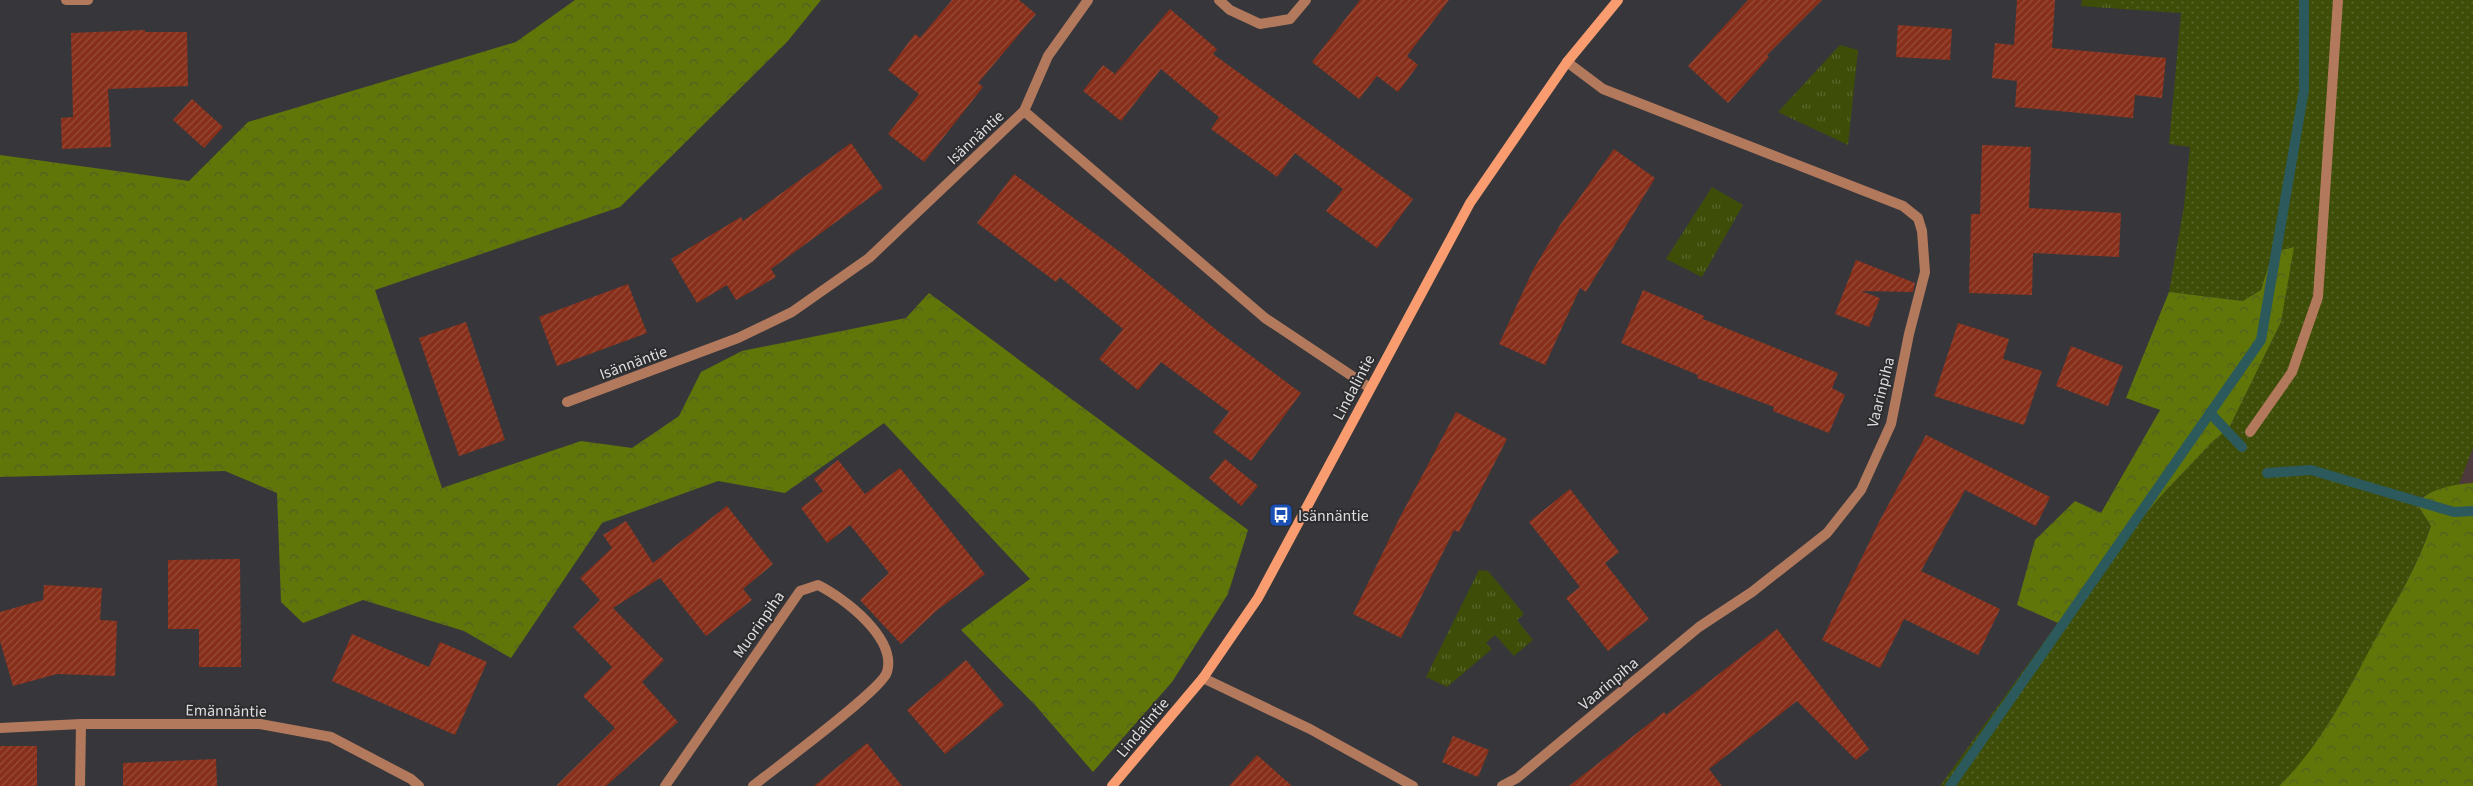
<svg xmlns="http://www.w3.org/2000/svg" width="2473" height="786" font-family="'Source Sans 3',sans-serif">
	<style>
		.industrial { fill: #4e393b }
		.grass { fill: url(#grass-dots) }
		.forest { fill: url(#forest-crowns) }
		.park { fill: url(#park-tufts) }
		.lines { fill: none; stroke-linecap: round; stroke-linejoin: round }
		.stream { stroke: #2c595c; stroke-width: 10 }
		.building { fill: url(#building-hatch) }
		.street { stroke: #b3795d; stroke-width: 10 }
		.secondary { stroke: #f99c6f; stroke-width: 10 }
		.labels { text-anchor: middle; stroke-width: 4; stroke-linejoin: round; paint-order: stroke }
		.street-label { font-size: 16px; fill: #dddddf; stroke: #2d2d30 }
		.poi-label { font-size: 16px; fill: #dddddf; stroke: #2d2d30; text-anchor: start }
	</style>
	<defs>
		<pattern id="grass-dots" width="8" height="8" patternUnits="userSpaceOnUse" patternTransform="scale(1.25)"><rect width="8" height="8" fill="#3e4d08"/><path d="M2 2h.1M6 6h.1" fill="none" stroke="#59662c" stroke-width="1.8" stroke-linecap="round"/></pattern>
		<pattern id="forest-crowns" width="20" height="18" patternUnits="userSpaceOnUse" patternTransform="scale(1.25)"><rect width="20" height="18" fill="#607609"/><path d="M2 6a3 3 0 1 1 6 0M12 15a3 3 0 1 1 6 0" fill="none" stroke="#525f23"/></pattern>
		<pattern id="park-tufts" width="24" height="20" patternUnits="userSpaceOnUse" patternTransform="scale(1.25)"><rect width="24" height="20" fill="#3e4d08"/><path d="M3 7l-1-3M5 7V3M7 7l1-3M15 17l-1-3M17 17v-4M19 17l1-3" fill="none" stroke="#59662c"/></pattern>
		<pattern id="building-hatch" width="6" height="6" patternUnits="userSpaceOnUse" patternTransform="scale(1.25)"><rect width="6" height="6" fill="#872f1a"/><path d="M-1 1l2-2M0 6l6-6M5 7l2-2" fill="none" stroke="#984d3b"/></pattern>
	</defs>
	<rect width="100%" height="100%" fill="#37373b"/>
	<polygon class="industrial" points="2473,448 2473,483 2459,484"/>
	<path class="grass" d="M2121 0H2473V448L2459 484 2423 496 2417 504 2431 526C2417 566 2396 602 2376 639 2348 690 2322 746 2279 786H1940L2088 581 2160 497 2212 442 2229 428 2281 322 2293 247 2273 252 2261 290 2243 301 2169 292 2184 206 2190 147 2169 144 2181 13 2121 9Z"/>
	<g class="forest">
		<polygon points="575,0 821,0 787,42 620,207 375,290 442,488 581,441 632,448 679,416 701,372 742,351 906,318 929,293 1248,530 1228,594 1172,682 1093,772 1036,706 961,630 1030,579 884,423 785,493 718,481 602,523 511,658 464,631 363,600 303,623 281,602 277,493 225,471 0,477 0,155 189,181 248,122 516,42"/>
		<polygon points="2294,247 2281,322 2229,428 2212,442 2160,497 2088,581 2058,623 2017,605 2035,540 2075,501 2101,513 2160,410 2126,398 2169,292 2243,301 2261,290 2273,252"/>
		<path d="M2473 483V786H2279C2322 745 2349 688 2377 636 2397 600 2418 565 2431 526L2417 504C2427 489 2455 484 2473 483Z"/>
	</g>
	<g class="park">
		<polygon points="2082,0 2121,0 2121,9 2081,6"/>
		<polygon points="1840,45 1858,50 1848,145 1778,112"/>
		<polygon points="1712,187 1743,205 1702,277 1666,259"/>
		<polygon points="1479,570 1488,571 1524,614 1517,620 1533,640 1514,656 1495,635 1486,643 1492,649 1447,687 1426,677"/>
	</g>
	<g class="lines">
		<g class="stream">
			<polyline points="2210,413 2242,447"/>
			<polyline points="2267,473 2311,470 2454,512 2473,511"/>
			<polyline points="1950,786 2261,340 2304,90 2304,0"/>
		</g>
	</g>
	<g class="building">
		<polygon points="952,0 1019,0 1036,14 978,83 983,87 924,162 888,134 919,94 888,70 915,34 920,38"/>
		<polygon points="1360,0 1449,0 1407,56 1418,65 1398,92 1377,76 1359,99 1312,62"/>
		<polygon points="1748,0 1822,0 1767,55 1769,57 1728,103 1688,66"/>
		<polygon points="2017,0 2055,0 2052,48 2166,58 2162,98 2135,95 2133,118 2015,107 2017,81 1992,78 1995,43 2014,45"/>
		<polygon points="1170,9 1217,49 1213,54 1413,199 1377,248 1326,211 1343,189 1295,153 1277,177 1211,129 1219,117 1161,69 1121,121 1083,91 1103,65 1115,74"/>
		<polygon points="1898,25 1952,29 1950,60 1896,57"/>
		<polygon points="145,30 145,32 187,32 188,86 108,89 111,147 62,149 61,118 73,117 71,33"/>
		<polygon points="192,99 223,127 204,148 173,120"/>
		<polygon points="851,143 883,188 771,269 776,277 736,300 727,285 697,303 671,259 741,217 743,221"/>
		<polygon points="1982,145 2031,147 2029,208 2121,213 2119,257 2033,253 2032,295 1969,293 1971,214 1980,214"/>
		<polygon points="1614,149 1655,178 1586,292 1580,288 1545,365 1499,344 1533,270 1560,225"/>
		<polygon points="1014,174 1120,252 1219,332 1301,393 1251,461 1213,432 1229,412 1161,362 1138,390 1099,359 1123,329 1060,277 1056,282 977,223"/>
		<polygon points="1856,260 1915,283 1913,292 1861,291 1880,298 1869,327 1835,314"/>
		<polygon points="628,284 647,333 557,366 539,317"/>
		<polygon points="1643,290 1704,316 1703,319 1838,373 1832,388 1845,395 1829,433 1773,411 1774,407 1697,378 1698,375 1621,343"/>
		<polygon points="466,322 505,440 459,456 419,338"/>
		<polygon points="1958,323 2009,339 2003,359 2042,371 2024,425 1934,396"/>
		<polygon points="2071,346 2123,366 2108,406 2056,386"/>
		<polygon points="1456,412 1507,439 1459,532 1454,530 1401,638 1353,614 1399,519"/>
		<polygon points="1926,435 2050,497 2036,526 1965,490 1921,571 2000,609 1978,655 1904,619 1880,668 1822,640 1880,520"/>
		<polygon points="1225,459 1258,486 1241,506 1209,478"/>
		<polygon points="838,460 865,494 900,468 985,574 936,611 901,644 860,600 889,573 850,525 827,543 801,508 823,491 814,479"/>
		<polygon points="1570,489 1619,552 1605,563 1649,619 1608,651 1566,598 1580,587 1529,522"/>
		<polygon points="727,506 773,564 743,589 752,600 706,636 660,578 613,608 664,660 642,682 678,722 606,786 556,786 615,728 583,696 612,667 573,627 600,600 580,578 612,548 603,535 626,521 653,563"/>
		<polygon points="240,559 241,667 199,667 199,629 168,629 168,560"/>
		<polygon points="44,585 102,588 100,620 117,621 115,676 57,674 13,686 0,641 0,612 43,600"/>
		<polygon points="1777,629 1869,749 1856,760 1797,701 1709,769 1722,786 1569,786 1664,712 1666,715"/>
		<polygon points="352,634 429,667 440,642 487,662 455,735 332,681"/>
		<polygon points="966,660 1004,705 945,754 907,710"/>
		<polygon points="1453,736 1489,750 1478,777 1442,762"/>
		<polygon points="867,743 902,786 814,786"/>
		<rect x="0" y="746" width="37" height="40"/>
		<polygon points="1257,755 1292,786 1229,786"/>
		<polygon points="216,759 217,786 123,786 123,763"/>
	</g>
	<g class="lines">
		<g class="street">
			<polyline points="66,0 88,0"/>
			<polyline points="1219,0 1230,10 1260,24 1290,19 1306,0"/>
			<polyline points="1024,111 1048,56 1088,0"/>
			<polyline points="567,402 738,338 792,312 869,258 1024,111 1265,318 1370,388"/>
			<polyline points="2250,432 2292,372 2318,297 2338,0"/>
			<polyline points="1203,678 1310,729 1413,786"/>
			<polyline points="0,728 81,724 260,724 331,737 411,779 419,786"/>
			<polyline points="80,786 81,724"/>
			<path d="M665 786 800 591 818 585C844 598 897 638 887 672 882 690 774 769 753 786"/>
			<polyline points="1502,786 1517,778 1699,627 1752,592 1827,533 1861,490 1891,424 1909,334 1925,272 1922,231 1918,218 1903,206 1603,89 1567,62"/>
		</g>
		<polyline class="secondary" points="1112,786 1203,678 1258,598 1470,203 1567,62 1618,0"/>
	</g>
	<defs>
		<g id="bus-square" transform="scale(1.25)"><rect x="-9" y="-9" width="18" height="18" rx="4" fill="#1a4fb4" stroke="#2d2d30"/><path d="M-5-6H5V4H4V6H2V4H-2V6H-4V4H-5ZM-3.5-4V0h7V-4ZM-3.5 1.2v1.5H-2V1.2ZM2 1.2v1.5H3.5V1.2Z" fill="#fff"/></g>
	</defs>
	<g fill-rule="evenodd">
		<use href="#bus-square" x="1281" y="515"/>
	</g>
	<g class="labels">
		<g class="street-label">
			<text transform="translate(975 137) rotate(-43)" y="6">Isännäntie</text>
			<text transform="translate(633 362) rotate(-20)" y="6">Isännäntie</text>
			<text transform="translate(1353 387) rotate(-62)" y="6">Lindalintie</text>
			<text transform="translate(1880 392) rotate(-76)" y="6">Vaarinpiha</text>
			<text transform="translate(758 624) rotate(-55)" y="6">Muorinpiha</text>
			<text transform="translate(1608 683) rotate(-40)" y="6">Vaarinpiha</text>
			<text transform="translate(226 710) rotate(1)" y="6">Emännäntie</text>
			<text transform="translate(1142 727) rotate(-50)" y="6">Lindalintie</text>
		</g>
		<g class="poi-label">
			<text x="1298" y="521">Isännäntie</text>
		</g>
	</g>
</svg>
